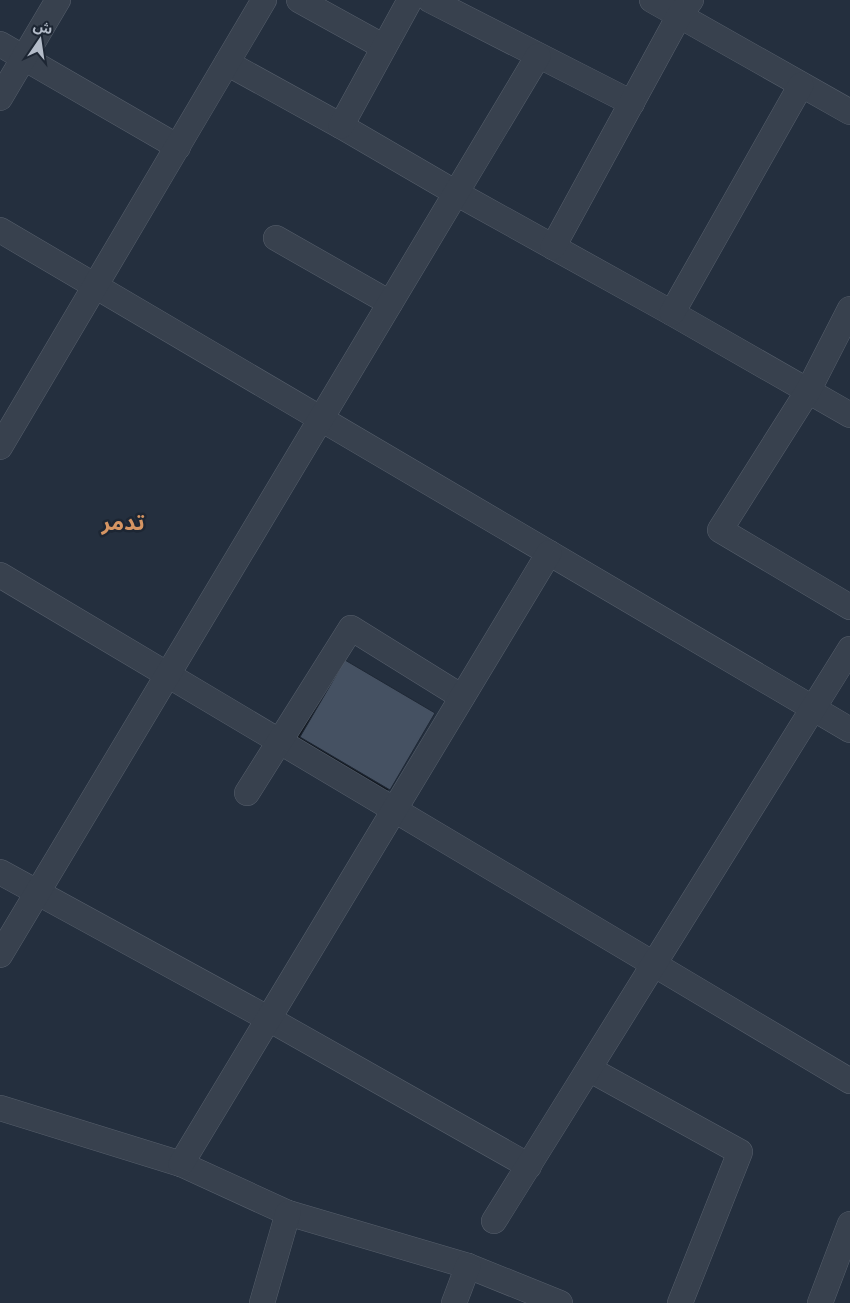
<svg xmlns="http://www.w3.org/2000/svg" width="850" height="1303" font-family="Signika,'Noto Sans Arabic',sans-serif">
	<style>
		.shadow { fill: #0007 }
		.building { fill: #455162; stroke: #1f2835 }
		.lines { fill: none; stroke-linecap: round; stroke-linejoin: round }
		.minor-casing { stroke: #565f6c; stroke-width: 26 }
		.minor { stroke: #38414e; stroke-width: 25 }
		.labels { text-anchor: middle; stroke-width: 5; stroke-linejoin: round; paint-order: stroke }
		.town-label { font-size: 22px; font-weight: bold; fill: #d59563; stroke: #1d2633 }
	</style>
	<rect width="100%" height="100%" fill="#242f3e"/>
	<polygon class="shadow" points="345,662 389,789 375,802 287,750 332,675"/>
	<polygon class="building" points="345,660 435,713 390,790 300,737"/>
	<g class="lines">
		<g class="minor-casing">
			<g id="minor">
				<polyline points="299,0 384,47"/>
				<polyline points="430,0 632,103"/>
				<polyline points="652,0 850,112"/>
				<polyline points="0,44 178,147"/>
				<polyline points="227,63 341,126 456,193 672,313 850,415"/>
				<polyline points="0,98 58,0"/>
				<polyline points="341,126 410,0"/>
				<polyline points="0,230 850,730"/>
				<polyline points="276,238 390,303"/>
				<polyline points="553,247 679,16 691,0"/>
				<polyline points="850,309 808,391 720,530 850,607"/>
				<polyline points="672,313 801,85"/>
				<polyline points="0,447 264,0"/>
				<polyline points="0,575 850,1081"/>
				<polyline points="247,793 351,628 462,697"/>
				<polyline points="0,872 269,1019 529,1166"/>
				<polyline points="0,955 538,56"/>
				<polyline points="589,1069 740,1152 680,1303"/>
				<polyline points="0,1108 181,1164 288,1213 468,1266 560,1303"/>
				<polyline points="181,1164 549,553"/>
				<polyline points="494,1221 850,649"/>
				<polyline points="262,1303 288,1213"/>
				<polyline points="454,1303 468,1266"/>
				<polyline points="820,1303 850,1224"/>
			</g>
		</g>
		<use href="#minor" class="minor"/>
	</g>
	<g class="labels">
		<g class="town-label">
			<text x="123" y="530">تدمر</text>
		</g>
	</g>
	<g transform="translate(40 40) rotate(13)" stroke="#1d2633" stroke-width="4" paint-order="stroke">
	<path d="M0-4L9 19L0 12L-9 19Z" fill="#b4bcc9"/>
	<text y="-8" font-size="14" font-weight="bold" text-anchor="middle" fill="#b4bcc9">ش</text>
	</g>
</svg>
